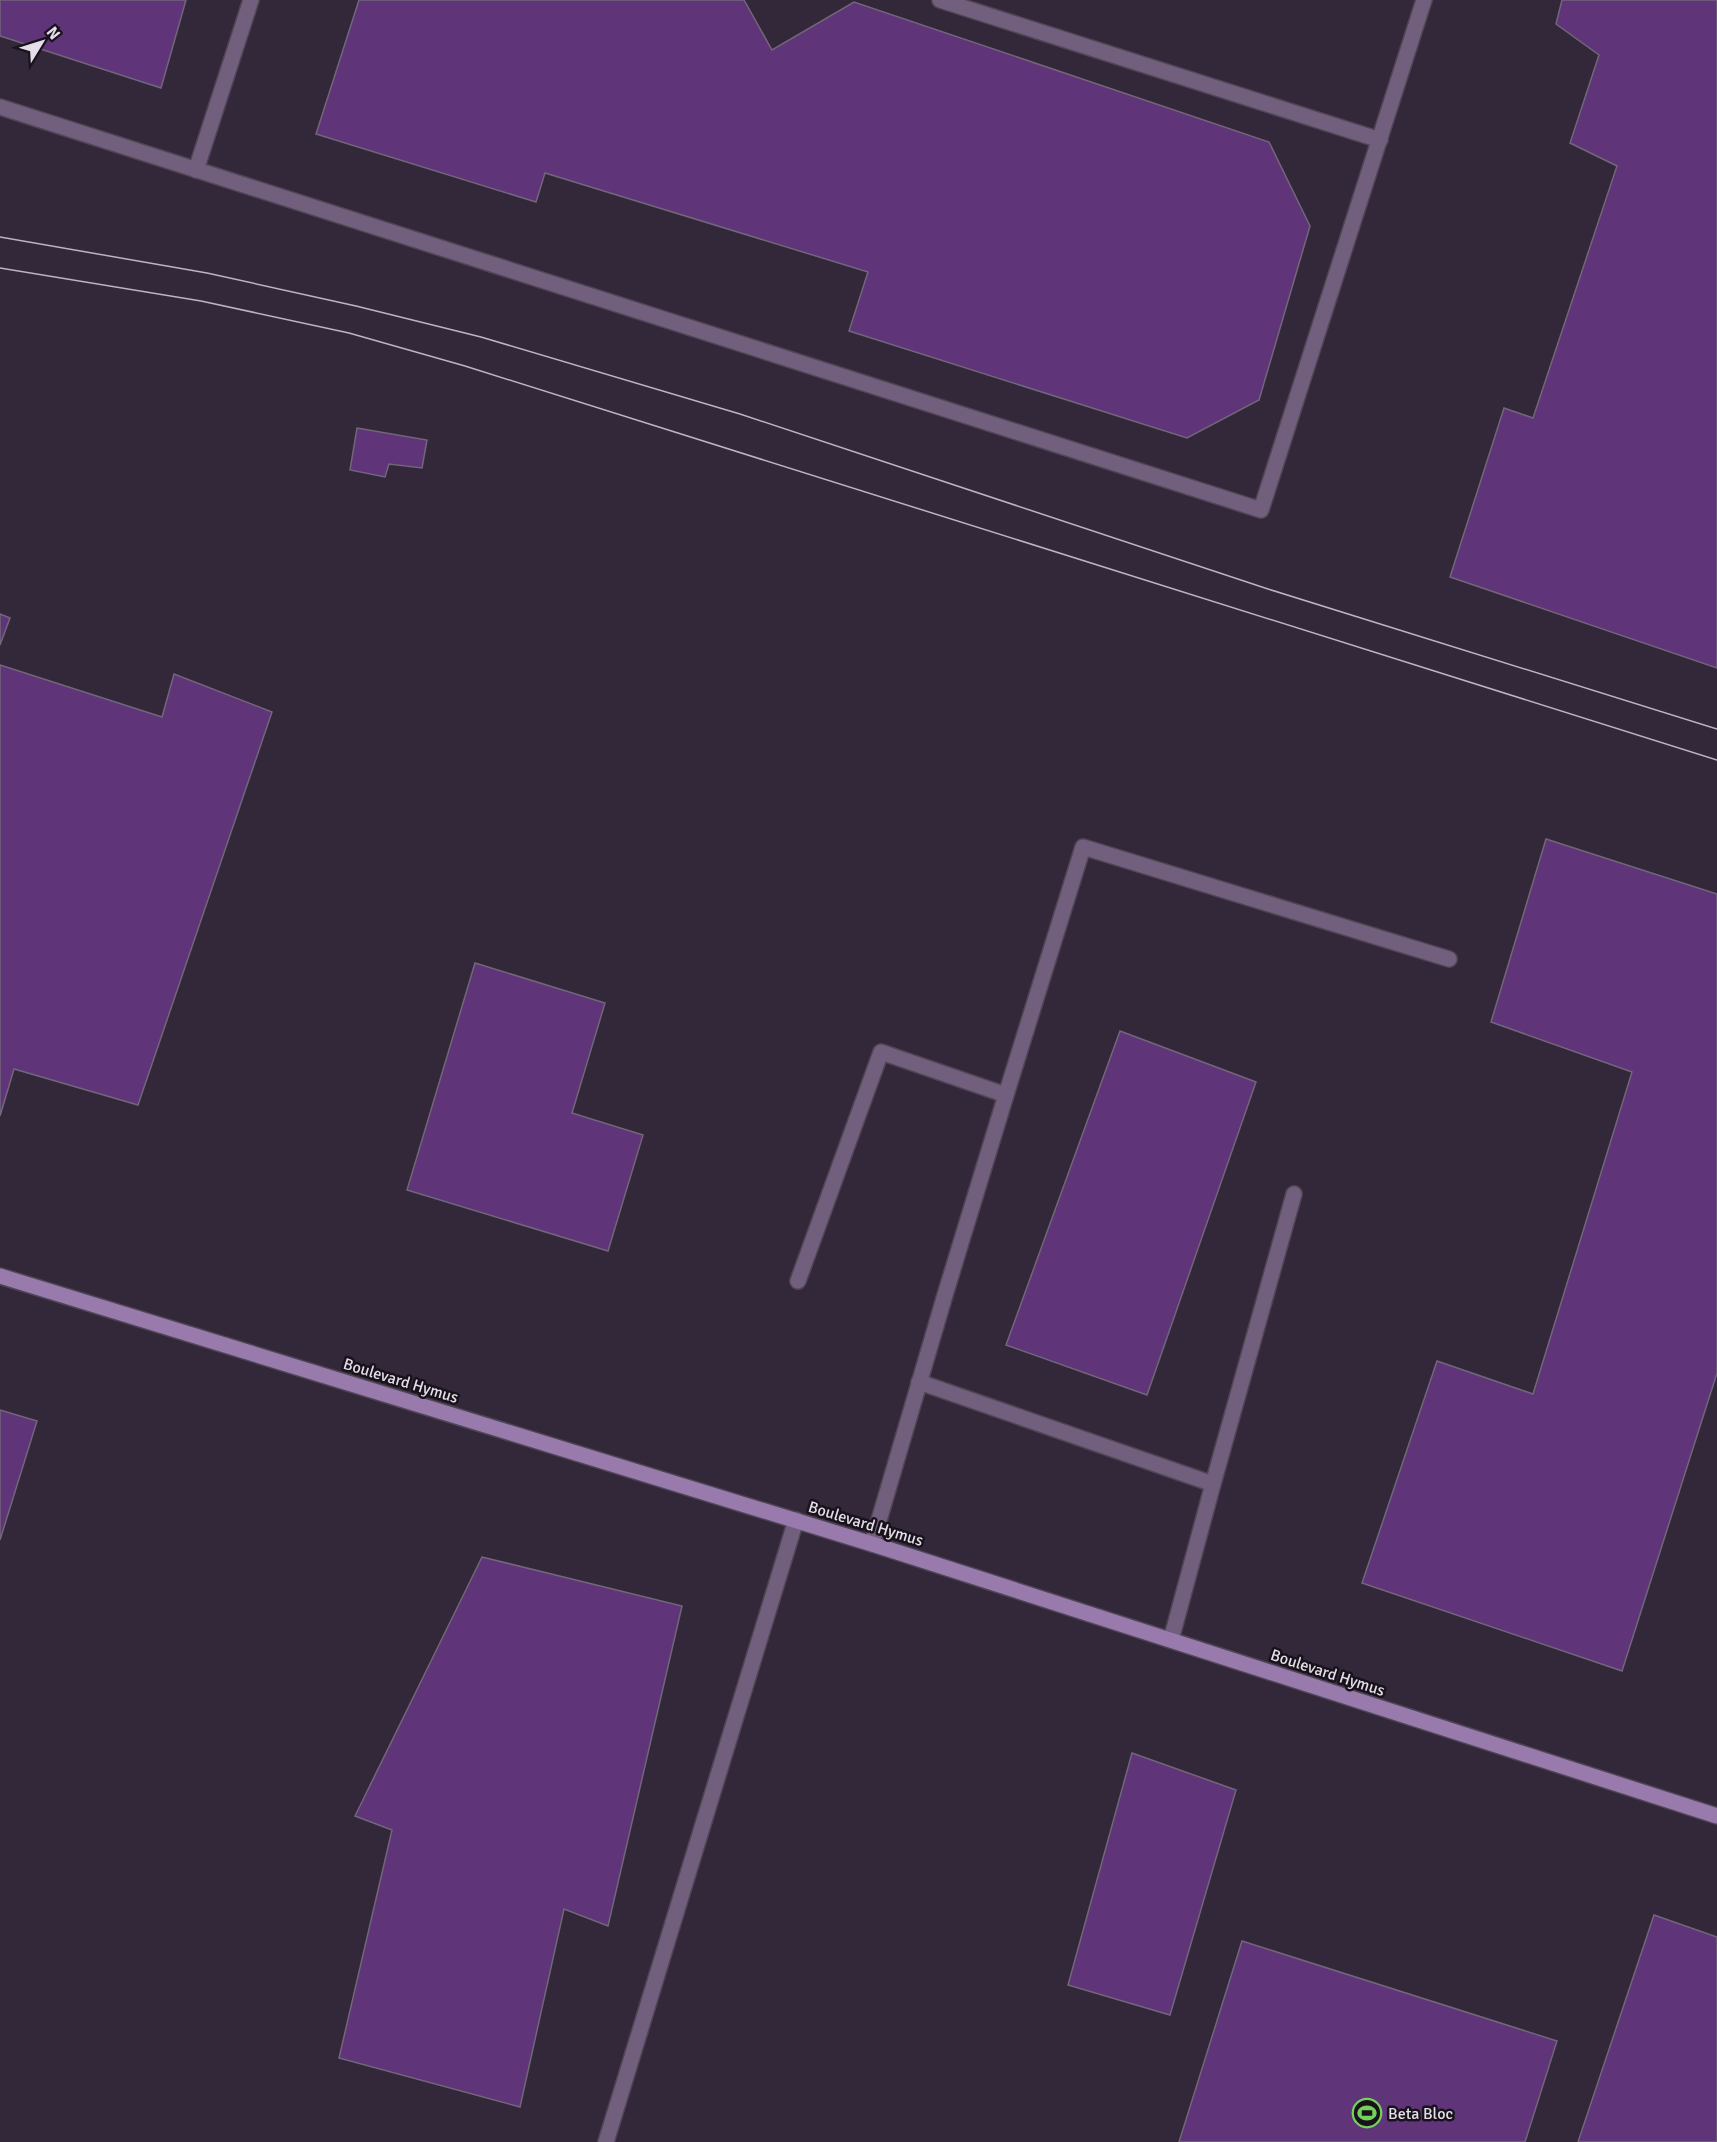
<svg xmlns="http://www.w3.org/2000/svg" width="1717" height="2142" font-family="Signika,sans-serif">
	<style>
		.building { fill: #5f3478; stroke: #72667a; stroke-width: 1.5 }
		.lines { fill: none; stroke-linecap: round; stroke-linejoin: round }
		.lane-casing { stroke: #4f4555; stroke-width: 18 }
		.secondary-casing { stroke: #4f4555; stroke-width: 18 }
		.lane { stroke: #725f7e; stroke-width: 15 }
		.secondary { stroke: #987aac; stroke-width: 15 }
		.tram { stroke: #bcb4c2; stroke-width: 1.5 }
		.labels { text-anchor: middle; stroke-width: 5; stroke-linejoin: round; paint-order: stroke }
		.street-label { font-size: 16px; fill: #e5deea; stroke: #18131b }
		.poi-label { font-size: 16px; fill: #e5deea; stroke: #18131b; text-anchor: start }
	</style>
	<rect width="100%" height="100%" fill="#332839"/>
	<g class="building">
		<polygon points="0,0 186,0 161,88 0,36"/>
		<polygon points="359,0 744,0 772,50 854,2 1269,142 1310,226 1259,400 1187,438 849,331 868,272 545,173 536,202 316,134"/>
		<polygon points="1562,0 1717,0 1717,668 1450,577 1504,408 1533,418 1617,166 1570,143 1599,55 1556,24"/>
		<polygon points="357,428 427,440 422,468 389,464 385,477 350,470"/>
		<polygon points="0,614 10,618 0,645"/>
		<polygon points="0,665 162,717 174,674 272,712 138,1105 14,1069 0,1116"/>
		<polygon points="1546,839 1717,894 1717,1373 1622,1671 1362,1583 1437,1361 1533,1394 1632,1072 1491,1022"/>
		<polygon points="475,963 605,1003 572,1113 643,1135 608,1251 407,1190"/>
		<polygon points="1120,1031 1256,1082 1147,1395 1006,1345"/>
		<polygon points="0,1410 37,1421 0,1540"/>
		<polygon points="482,1557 682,1606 608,1926 564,1909 520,2107 339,2058 392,1830 355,1816"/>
		<polygon points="1132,1753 1236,1790 1170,2015 1068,1985"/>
		<polygon points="1654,1915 1717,1937 1717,2142 1578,2142"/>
		<polygon points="1242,1941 1557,2041 1525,2142 1179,2142"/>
	</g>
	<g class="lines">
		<g class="lane-casing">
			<g id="lane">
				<polyline points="940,0 1380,140"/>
				<polyline points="0,107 1261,510 1424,0"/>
				<polyline points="196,170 251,0"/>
				<polyline points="1006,1095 1083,847 1449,959"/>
				<polyline points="798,1281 881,1052 1006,1095 945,1295 872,1544"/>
				<polyline points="919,1382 1213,1484 1171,1640"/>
				<polyline points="1213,1484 1294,1194"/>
				<polyline points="606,2142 796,1520"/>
			</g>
		</g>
		<g class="secondary-casing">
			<polyline id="secondary" points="0,1276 872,1544 1717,1816"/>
		</g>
		<use href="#lane" class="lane"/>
		<use href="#secondary" class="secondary"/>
		<g class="tram">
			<polyline points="0,237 207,273 356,306 481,337 740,414 1268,589 1717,729"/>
			<polyline points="0,268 201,301 349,333 465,366 1717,760"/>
		</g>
	</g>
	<defs>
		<g id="stadium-ring" transform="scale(1.5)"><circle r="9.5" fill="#18131b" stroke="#74d25b" stroke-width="1.5"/><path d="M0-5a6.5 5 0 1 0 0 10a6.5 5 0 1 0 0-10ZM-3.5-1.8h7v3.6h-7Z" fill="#74d25b"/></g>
	</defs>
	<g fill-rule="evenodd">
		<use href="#stadium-ring" x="1367" y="2113"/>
	</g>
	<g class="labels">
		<g class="street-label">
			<text transform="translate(401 1380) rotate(17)" y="6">Boulevard Hymus</text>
			<text transform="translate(866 1523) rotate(17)" y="6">Boulevard Hymus</text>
			<text transform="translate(1328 1672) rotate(18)" y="6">Boulevard Hymus</text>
		</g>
		<g class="poi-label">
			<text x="1388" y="2119">Beta Bloc</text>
		</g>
	</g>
	<g transform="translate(42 42) rotate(52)" stroke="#18131b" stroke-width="4.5" paint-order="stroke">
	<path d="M0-4.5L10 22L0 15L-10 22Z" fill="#e5deea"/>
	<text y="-9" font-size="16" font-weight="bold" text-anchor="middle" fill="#e5deea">N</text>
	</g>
</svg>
